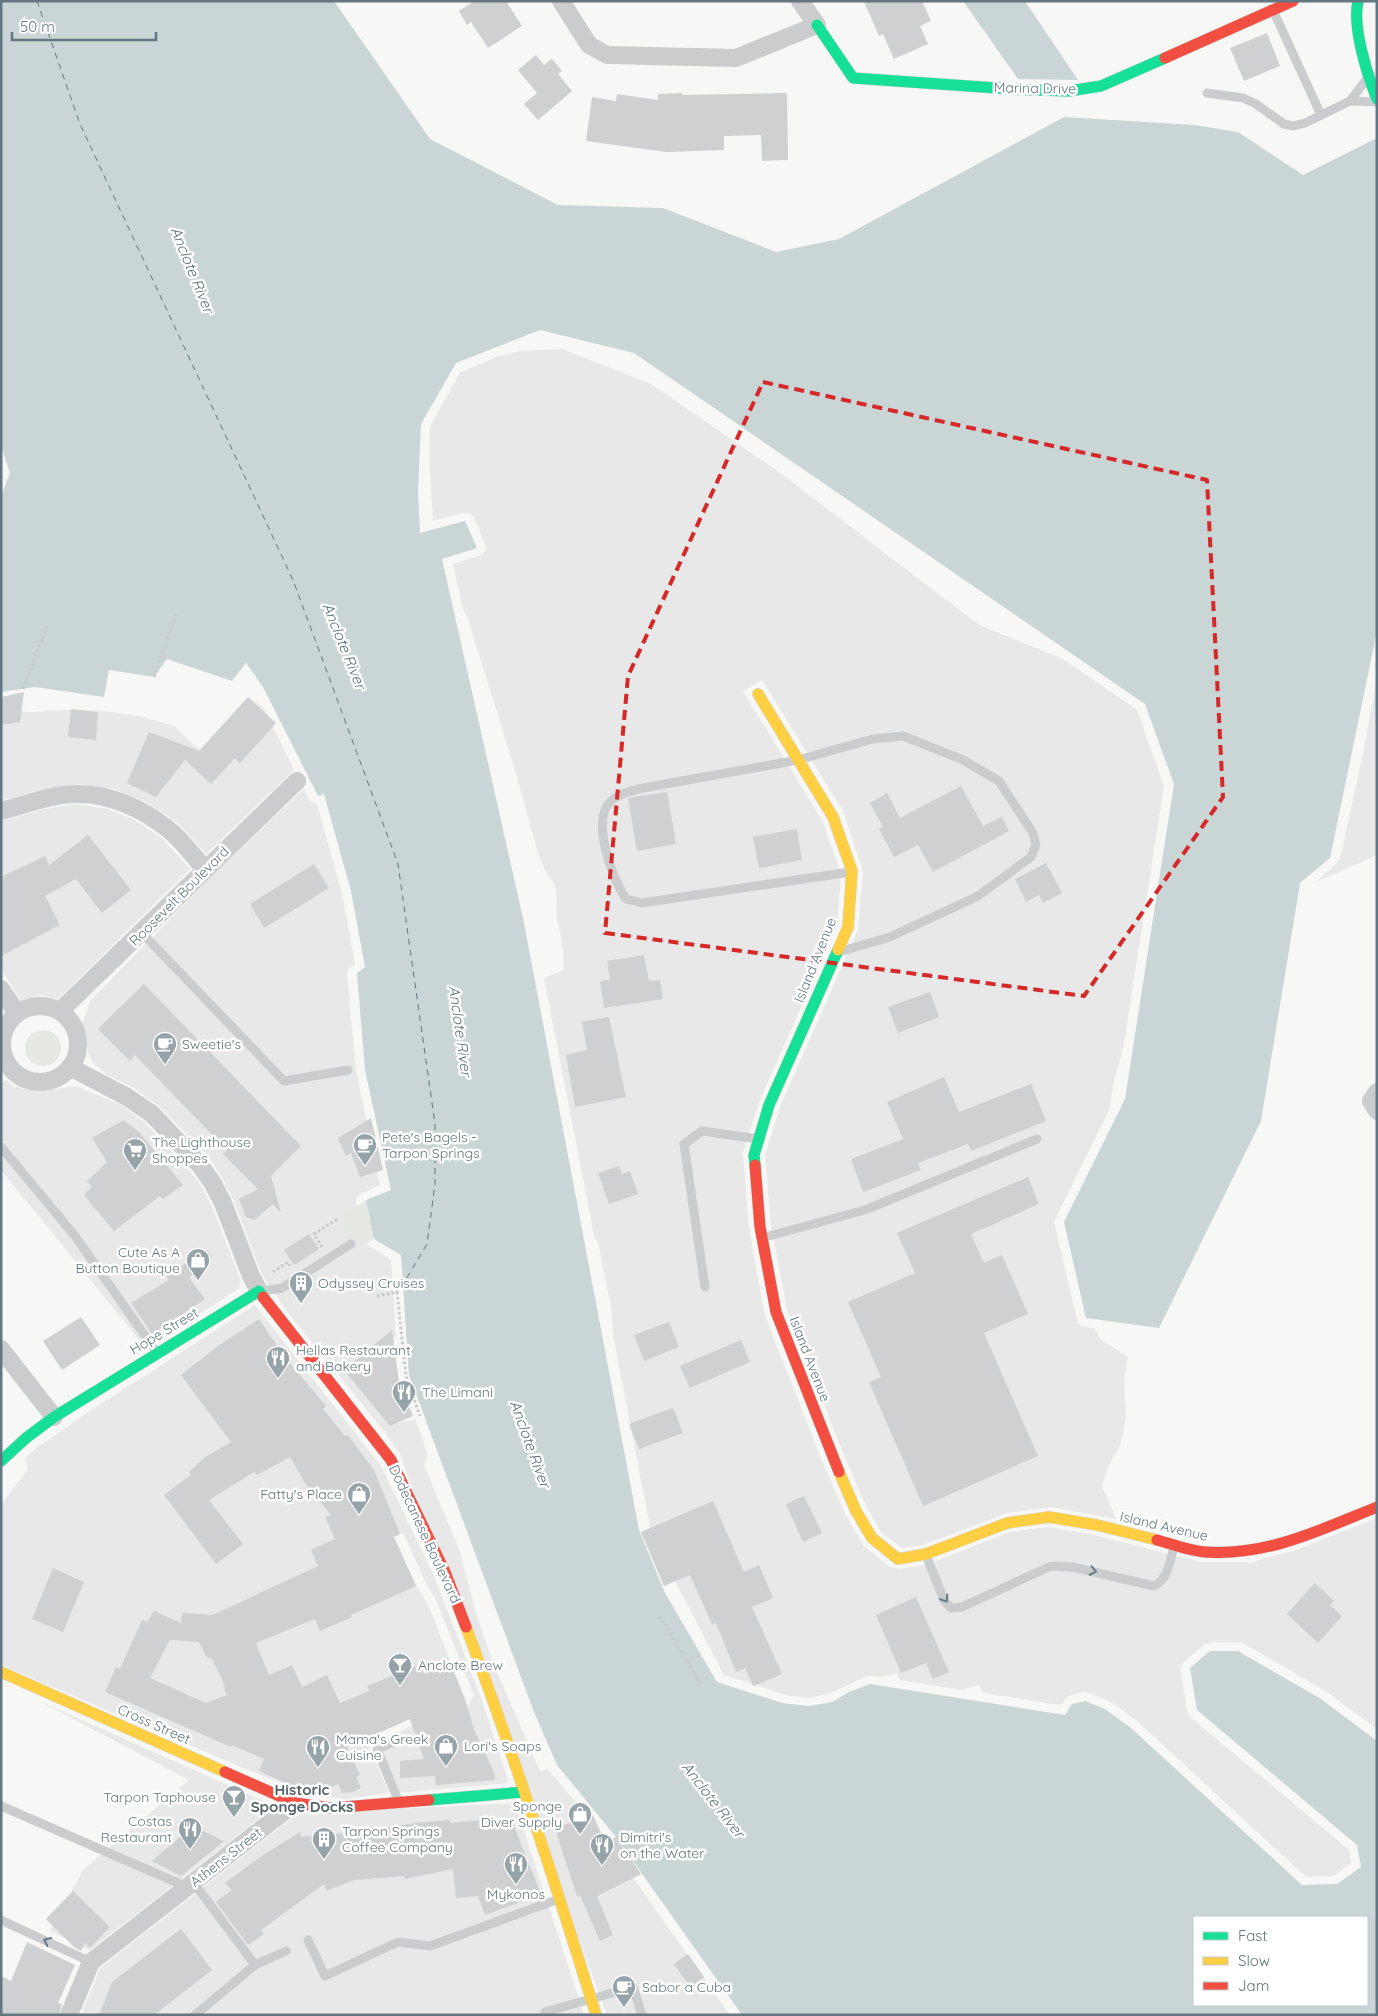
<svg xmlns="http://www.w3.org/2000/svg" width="1378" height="2016" font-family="Quicksand,sans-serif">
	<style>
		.built { fill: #e7e8e7 }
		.green { fill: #e6e9e3 }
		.water { fill: #cad5d6; fill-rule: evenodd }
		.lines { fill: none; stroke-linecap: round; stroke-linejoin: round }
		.ferry { stroke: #5c777c; stroke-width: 1; stroke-dasharray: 6 5; stroke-linecap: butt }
		.building { fill: #ced0d1; fill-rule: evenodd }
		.fast-casing { stroke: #d4d5d5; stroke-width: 12 }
		.slow-casing { stroke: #d4d5d5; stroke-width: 12 }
		.jam-casing { stroke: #d4d5d5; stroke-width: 12 }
		.path { stroke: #c8cacb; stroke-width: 3; stroke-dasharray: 2.5 2.5; stroke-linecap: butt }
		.lane { stroke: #cbcccd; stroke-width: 9 }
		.street { stroke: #cbcccd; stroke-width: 18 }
		.fast { stroke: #16e098; stroke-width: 11 }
		.slow { stroke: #ffcf43; stroke-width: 11 }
		.jam { stroke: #f24e42; stroke-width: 11 }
		.oneway { stroke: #677b85 }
		.marked { fill: none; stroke: #d62828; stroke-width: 4; stroke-dasharray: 10 6; stroke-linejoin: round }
		.labels { text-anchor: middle; stroke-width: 5; stroke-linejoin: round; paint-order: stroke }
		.street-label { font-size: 14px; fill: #627781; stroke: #fff }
		.poi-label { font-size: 14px; fill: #627781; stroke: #fff; text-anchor: start }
		.water-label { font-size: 15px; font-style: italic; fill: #5c777c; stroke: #fff }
		.neighbourhood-label { font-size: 15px; font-weight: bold; fill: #54646c; stroke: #fff }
	</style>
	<rect width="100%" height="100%" fill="#f7f7f6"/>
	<g class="built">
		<polygon points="562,349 651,384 779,472 979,625 1063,659 1137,710 1164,786 1124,1043 1114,1082 1109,1110 1054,1222 1078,1323 1081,1326 1095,1328 1100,1339 1128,1357 1124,1378 1126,1416 1121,1443 1108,1467 1102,1486 1116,1519 1052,1507 1007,1513 923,1545 902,1548 881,1532 866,1506 843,1453 787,1309 771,1225 765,1155 780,1107 858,930 863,871 843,811 762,680 743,691 823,822 841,874 837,926 759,1102 743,1153 749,1229 765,1316 822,1461 846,1516 864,1546 890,1567 899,1569 929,1564 1010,1532 1048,1527 1094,1535 1200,1562 1247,1562 1250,1564 1264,1558 1294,1551 1377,1518 1377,1729 1327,1692 1243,1643 1211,1642 1204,1645 1184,1662 1180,1668 1188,1715 1349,1850 1351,1863 1334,1876 1306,1877 1138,1722 1111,1702 1089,1693 1083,1692 1068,1696 1061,1705 983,1693 979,1685 962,1690 900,1680 897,1673 881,1677 867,1676 833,1692 810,1698 785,1695 724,1675 652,1537 613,1335 611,1305 597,1239 595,1240 544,978 564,970 563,948 557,918 556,887 547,874 539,857 515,770 468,619 463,609 453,564 482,555 486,550 485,544 474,517 470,514 463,513 433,521 429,454 430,426 460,373 496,357 520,351"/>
		<polygon points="1377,677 1377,855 1316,882 1336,864 1340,859 1364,749"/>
		<polygon points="251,700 263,707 294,770 206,854 178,823 146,802 114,789 79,784 41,790 1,801 1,707 30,712 64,710 103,711 144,717 176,727 191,743 205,753"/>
		<polygon points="304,789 311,802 317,804 342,893 355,964 349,968 347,975 356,1071 380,1185 360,1194 357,1198 356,1203 366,1244 391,1260 396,1336 351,1371 394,1424 415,1419 428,1455 424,1465 459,1549 476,1613 493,1663 540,1771 548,1769 608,1842 730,2015 607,2015 400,1454 385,1432 296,1323 269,1286 261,1272 233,1199 221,1176 208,1156 159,1106 134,1088 107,1075 93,1063 88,1051 82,1025 90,1001 212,876"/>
		<polygon points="75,804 108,809 133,819 162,838 190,869 58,999 40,995 21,1000 1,969 1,821 45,809"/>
		<polygon points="6,1080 15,1088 17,1086 24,1089 39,1092 76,1086 121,1105 144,1122 189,1170 202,1187 212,1207 241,1281 238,1289 146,1348 1,1170 1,1084"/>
		<polygon points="255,1305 381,1466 434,1576 480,1695 509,1783 396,1793 398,1789 378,1743 413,1725 467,1707 474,1695 436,1600 425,1581 403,1533 394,1537 416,1586 428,1604 465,1699 409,1717 366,1739 389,1793 345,1799 315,1796 258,1774 1,1665 1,1505 28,1469 25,1459 35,1449 93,1409"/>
		<polygon points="39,1701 275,1806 90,1950 50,1931 83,1870 189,1780"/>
		<polygon points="515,1803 584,2015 81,2015 100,1968 296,1815 299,1816 300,1814"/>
	</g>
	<g class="green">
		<circle cx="43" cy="1048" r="18"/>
		<polygon points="366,1200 374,1239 361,1247 348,1234 339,1218"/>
	</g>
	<g class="water">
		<path d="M1 1H334L430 139 558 205 663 208 776 252 839 239 1064 117 1194 125 1238 132 1303 175 1375 139 1377 143V631L1330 858 1300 883 1261 1121 1159 1328 1086 1318 1064 1222 1125 1099 1174 784 1145 704 634 353 540 330 456 363 421 424 418 492 420 533 465 521 477 548 442 559 523 918 639 1530 665 1593 717 1682 782 1703 809 1706 832 1702 849 1692 870 1684 1065 1715 1072 1704 1085 1701 1105 1709 1131 1728 1302 1885 1337 1884 1361 1867 1357 1845 1197 1710 1190 1668 1210 1651H1238L1321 1699 1377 1741V2015H742L616 1837 557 1765 534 1712 409 1375 401 1255 374 1239 366 1200 391 1190 365 1070 357 973 365 967 351 891 324 794 318 796 263 687 246 663 232 681 167 659 154 677 109 670 104 697 35 687 1 692V496L10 473 1 446ZM1194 1917H1367V2005H1194Z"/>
		<polygon points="963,1 1025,1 1078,80 1018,79"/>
	</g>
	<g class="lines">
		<polyline class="ferry" points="37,1 80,124 293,580 398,864 435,1124 435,1184 427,1244 402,1286"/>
	</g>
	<g class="building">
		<polygon points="474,1 506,1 522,26 488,48 471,22 467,25 459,11"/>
		<polygon points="864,1 922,1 931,21 920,26 928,44 894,59 883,34 879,36"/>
		<polygon points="1267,33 1280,66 1244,81 1230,48"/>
		<polygon points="536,55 544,65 552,59 562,71 558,74 572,91 538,120 524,104 537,93 518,70"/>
		<polygon points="682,93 682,95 787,93 788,160 762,161 761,135 724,136 724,150 666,152 586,141 592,97 616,101 617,94 658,100 658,94"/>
		<polygon points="24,692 20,722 1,725 1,697"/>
		<polygon points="248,697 276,723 240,763 235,758 211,784 185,760 156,797 127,783 149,732 199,751"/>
		<polygon points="71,709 98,712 96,740 68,737"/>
		<polygon points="961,786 983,826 1002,817 1009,831 933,872 918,845 894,857 879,829 883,827 870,803 887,793 900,818"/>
		<polygon points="667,792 676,844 637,851 628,798"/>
		<polygon points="797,829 802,860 759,868 753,837"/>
		<polygon points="88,835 131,890 102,913 76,879 45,896 60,925 1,956 1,877 45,856 49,865"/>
		<polygon points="1046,863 1062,893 1043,903 1039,895 1026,902 1015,879"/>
		<polygon points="314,864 329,888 264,928 250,904"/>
		<polygon points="644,955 649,981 660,980 663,999 604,1008 600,981 610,980 607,961"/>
		<polygon points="144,984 301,1146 271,1176 281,1213 273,1204 254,1220 246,1217 239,1199 258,1189 223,1154 227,1150 135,1055 130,1061 98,1029"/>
		<polygon points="930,992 939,1017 898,1033 888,1007"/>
		<polygon points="609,1017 626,1097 575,1107 566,1055 587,1050 582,1022"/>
		<polygon points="944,1077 959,1112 1031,1084 1046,1121 971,1151 968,1144 918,1163 921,1170 863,1192 851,1159 903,1139 887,1102"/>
		<polygon points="371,1118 383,1170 360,1177 351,1153 346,1156 338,1138"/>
		<polygon points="124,1120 139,1132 183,1185 163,1199 160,1196 114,1231 84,1195 92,1187 87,1181 107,1162 92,1138"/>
		<polygon points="619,1166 622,1174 630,1171 638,1194 609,1204 598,1173"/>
		<polygon points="1028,1177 1039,1204 971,1234 984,1263 1002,1255 1028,1314 984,1333 1038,1456 923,1506 869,1382 881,1377 848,1302 915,1273 897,1233"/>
		<polygon points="309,1234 319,1249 294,1265 284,1250"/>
		<polygon points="207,1250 212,1257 189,1278 205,1299 152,1334 131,1303 169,1280 166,1276"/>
		<polygon points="81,1317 100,1345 62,1370 43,1341"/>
		<path d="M259 1319 284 1356 326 1406 323 1409 345 1436 348 1435 374 1470 400 1534 394 1537 416 1586 351 1615 352 1617 320 1631 315 1619 256 1643 269 1675 292 1665 302 1687 327 1675 340 1703 369 1691 367 1686 419 1665 424 1674 450 1663 465 1699 474 1730 494 1772 495 1780 436 1785 435 1776 400 1778V1761L424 1759 410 1719 347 1747 360 1775 356 1777 361 1788 353 1792 342 1793 338 1784 320 1792 299 1789 259 1771 264 1759 232 1745 231 1747 105 1692 116 1667 120 1669 142 1620 147 1622 154 1611 181 1623 182 1613 213 1615 318 1566 311 1550 335 1539 325 1517 331 1515 307 1486 290 1457 257 1475 254 1472 209 1500 243 1544 216 1564 164 1495 191 1475 189 1472 204 1458 231 1442 181 1375 218 1346ZM170 1640 199 1642 206 1656 212 1659 225 1686H223L227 1695 206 1703 150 1678Z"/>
		<polygon points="669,1322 679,1347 644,1361 634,1335"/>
		<polygon points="392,1330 399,1382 413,1416 390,1426 344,1370"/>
		<polygon points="741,1340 750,1362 690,1388 680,1366"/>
		<polygon points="673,1408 683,1433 639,1449 629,1424"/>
		<polygon points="804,1496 822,1533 803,1542 786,1504"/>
		<polygon points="713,1501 744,1572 759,1565 773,1598 752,1607 782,1674 753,1686 745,1668 736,1672 716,1623 712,1624 690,1575 664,1586 641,1532"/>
		<polygon points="53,1568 84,1582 63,1632 32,1619"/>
		<polygon points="1315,1583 1334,1601 1330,1605 1342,1616 1318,1643 1287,1614"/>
		<polygon points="916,1597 949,1672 933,1679 926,1663 901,1673 876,1615"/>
		<polygon points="592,1813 605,1842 616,1837 641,1874 597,1896 613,1935 600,1941 580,1895 577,1896 555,1829"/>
		<polygon points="507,1818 513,1824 541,1894 485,1915 478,1896 456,1898 453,1869 405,1879 404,1876 354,1880 327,1891 324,1884 261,1930 264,1934 248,1945 216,1902 232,1890 225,1883 260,1857 300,1832 301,1837 367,1831 414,1823 450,1820 450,1823"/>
		<polygon points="193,1826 224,1841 181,1876 152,1861"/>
		<polygon points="73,1891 110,1927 90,1948 85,1943 81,1951 74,1947 46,1919"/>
		<polygon points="181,1929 212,1970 154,2015 99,2015 112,1982"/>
		<polygon points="27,1942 75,1965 58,2003 62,2004 59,2015 1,2015 1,1976 11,1981"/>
		<polygon points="688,1954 704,1977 690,1987 674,1964"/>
	</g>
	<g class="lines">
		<g class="fast-casing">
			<g id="fast">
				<path d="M1358 1C1352 27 1367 74 1377 99"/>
				<polyline points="817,25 853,78 1011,89 1069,91 1101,86 1165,58"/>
				<polyline points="755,1165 754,1155 769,1105 838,950"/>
				<polyline points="1,1461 26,1438 54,1417 259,1291 263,1297"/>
				<polyline points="429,1800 524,1792"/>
			</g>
		</g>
		<g class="slow-casing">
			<g id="slow">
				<polyline points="758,694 833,817 852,871 848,927 838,950"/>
				<polyline points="839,1472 856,1511 872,1538 898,1559 926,1554 1007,1523 1049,1517 1097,1525 1157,1540"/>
				<path d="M466 1627C514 1755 556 1885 596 2015"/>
				<polyline points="1,1672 225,1772"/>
			</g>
		</g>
		<g class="jam-casing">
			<g id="jam">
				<polyline points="1165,58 1293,1"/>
				<polyline points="755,1165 760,1227 776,1312 839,1472"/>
				<polyline points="263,1297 391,1460 445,1572 466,1627"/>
				<path d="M1157 1540C1172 1544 1189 1551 1205 1552 1268 1556 1320 1530 1377 1507"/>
				<polyline points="225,1772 295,1803 331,1808 429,1800"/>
			</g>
		</g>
		<g class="path">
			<polyline points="154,677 176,615"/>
			<polyline points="23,689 48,624"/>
			<polyline points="322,1247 314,1234 339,1218"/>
			<polyline points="273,1272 288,1262 291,1267"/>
			<polyline points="397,1292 406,1376 420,1416"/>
			<polyline points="377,1296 397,1292 397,1290"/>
			<polyline points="660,1616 687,1662 701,1654"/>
			<polyline points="687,1662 702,1687"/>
		</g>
		<g class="lane">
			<polyline points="1273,10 1321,115"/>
			<polyline points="1207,93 1243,98 1256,104 1284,124 1293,126 1305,123 1350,101 1377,102"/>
			<polyline points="1350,101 1366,80"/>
			<polyline points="142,933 284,1081 348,1070"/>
			<path d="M842 951 890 937 978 896 1031 857 1036 845 1033 833 999 781 963 760 903 736 873 739 798 760 643 788C631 791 620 793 611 801 590 820 613 880 626 899L642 903 850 872"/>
			<polyline points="1,1147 75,1236 157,1353"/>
			<polyline points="765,1237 865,1210 1037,1139"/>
			<polyline points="705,1287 684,1144 702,1131 758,1139"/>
			<polyline points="262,1291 282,1288 351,1244"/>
			<path d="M926 1555 944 1600 951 1608 962 1607 1051 1566 1072 1567 1154 1586C1168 1580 1170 1560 1174 1547"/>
			<polyline points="398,1800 377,1749 401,1739"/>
			<polyline points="1,1806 187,1887"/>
			<polyline points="194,1883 255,1965 195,2015"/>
			<polyline points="1,1920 91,1962"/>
			<polyline points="308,1940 325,1976 398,1942 430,1946 559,1899"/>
			<polyline points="255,1965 286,1951"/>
			<polyline points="545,2012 633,1987 642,2015"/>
		</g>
		<g class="street">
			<polyline points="561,1 589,45 607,55 736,58 817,25 800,1"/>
			<path d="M1 811C24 805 53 794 76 794 109 793 143 809 168 829 182 840 193 856 205 869"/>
			<polyline points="1,989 17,1013"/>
			<circle cx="40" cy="1044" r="38"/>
			<polyline points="60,1011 297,781"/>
			<polyline points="70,1067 127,1097 152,1114 199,1164 212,1182 223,1203 251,1276 259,1291"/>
			<polyline points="1377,1092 1371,1101 1377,1111"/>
			<polyline points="1,1349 54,1417"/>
			<polyline points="69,2015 91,1962 295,1803"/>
		</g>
		<use href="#fast" class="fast"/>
		<use href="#slow" class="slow"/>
		<use href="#jam" class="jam"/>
	</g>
	<defs><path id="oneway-chevron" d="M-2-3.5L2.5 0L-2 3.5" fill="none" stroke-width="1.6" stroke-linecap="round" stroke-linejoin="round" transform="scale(1.25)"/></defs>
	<g class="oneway">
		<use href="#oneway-chevron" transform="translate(1093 1571) rotate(12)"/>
		<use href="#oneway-chevron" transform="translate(945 1599) rotate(57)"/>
		<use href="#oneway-chevron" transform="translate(47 1941) rotate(-155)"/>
	</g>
	<path class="marked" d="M763 382 1207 480 1223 797 1084 996 605 933 628 676Z"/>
	<defs>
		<g id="cafe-pin" transform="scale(1.25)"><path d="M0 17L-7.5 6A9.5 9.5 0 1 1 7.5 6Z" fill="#96a4aa" stroke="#fff"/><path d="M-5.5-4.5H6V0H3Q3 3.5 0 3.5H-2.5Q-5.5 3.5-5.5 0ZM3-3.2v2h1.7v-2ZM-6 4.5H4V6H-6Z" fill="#fff"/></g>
		<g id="supermarket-pin" transform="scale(1.25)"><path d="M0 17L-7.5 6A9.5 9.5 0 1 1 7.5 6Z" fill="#96a4aa" stroke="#fff"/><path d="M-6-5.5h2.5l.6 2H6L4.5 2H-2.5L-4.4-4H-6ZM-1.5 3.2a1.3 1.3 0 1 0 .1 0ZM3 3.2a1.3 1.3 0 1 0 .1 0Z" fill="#fff"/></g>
		<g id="shop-pin" transform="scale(1.25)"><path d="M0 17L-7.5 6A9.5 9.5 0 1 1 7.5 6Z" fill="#96a4aa" stroke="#fff"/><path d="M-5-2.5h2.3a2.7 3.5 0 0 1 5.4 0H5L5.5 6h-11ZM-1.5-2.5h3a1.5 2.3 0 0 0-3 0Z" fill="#fff"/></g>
		<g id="building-pin" transform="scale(1.25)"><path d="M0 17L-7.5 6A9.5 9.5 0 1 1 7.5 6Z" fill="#96a4aa" stroke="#fff"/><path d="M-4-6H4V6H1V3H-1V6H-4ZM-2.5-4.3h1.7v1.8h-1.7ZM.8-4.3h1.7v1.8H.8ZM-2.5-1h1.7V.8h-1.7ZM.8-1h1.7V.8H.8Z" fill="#fff"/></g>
		<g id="restaurant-pin" transform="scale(1.25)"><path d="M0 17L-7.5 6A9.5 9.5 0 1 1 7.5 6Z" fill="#96a4aa" stroke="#fff"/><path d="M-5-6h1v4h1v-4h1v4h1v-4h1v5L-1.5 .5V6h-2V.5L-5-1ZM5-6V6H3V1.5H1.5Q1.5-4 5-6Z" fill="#fff"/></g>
		<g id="bar-pin" transform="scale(1.25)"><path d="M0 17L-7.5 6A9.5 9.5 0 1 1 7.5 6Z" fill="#96a4aa" stroke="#fff"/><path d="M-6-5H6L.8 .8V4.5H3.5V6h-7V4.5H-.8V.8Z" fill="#fff"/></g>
	</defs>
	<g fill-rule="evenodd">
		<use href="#cafe-pin" x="165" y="1044"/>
		<use href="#cafe-pin" x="365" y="1145"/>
		<use href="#supermarket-pin" x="135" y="1150"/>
		<use href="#shop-pin" x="198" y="1260"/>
		<use href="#building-pin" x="301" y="1283"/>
		<use href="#restaurant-pin" x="278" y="1358"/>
		<use href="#restaurant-pin" x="404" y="1392"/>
		<use href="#shop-pin" x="359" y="1494"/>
		<use href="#bar-pin" x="400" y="1665"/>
		<use href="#shop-pin" x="446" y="1746"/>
		<use href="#restaurant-pin" x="318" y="1747"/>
		<use href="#bar-pin" x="234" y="1797"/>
		<use href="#shop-pin" x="580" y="1814"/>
		<use href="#restaurant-pin" x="190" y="1829"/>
		<use href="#building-pin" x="324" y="1839"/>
		<use href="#restaurant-pin" x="602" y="1845"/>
		<use href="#restaurant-pin" x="516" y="1864"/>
		<use href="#cafe-pin" x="624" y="1987"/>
	</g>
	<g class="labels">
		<g class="street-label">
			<text transform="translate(1035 88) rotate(1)" y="5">Marina Drive</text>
			<text transform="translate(179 896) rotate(-45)" y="5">Roosevelt Boulevard</text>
			<text transform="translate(815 960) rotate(-68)" y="5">Island Avenue</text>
			<text transform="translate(164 1331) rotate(-31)" y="5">Hope Street</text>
			<text transform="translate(810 1359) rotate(69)" y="5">Island Avenue</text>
			<text transform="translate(1164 1526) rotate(13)" y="5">Island Avenue</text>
			<text transform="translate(425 1534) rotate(65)" y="5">Dodecanese Boulevard</text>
			<text transform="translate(154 1724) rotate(24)" y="5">Cross Street</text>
			<text transform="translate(226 1857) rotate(-38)" y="5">Athens Street</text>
		</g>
		<g class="poi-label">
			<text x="182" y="1049">Sweetie's</text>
			<text x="382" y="1142">Pete's Bagels -<tspan x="382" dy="16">Tarpon Springs</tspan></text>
			<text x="152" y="1147">The Lighthouse<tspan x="152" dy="16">Shoppes</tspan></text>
			<text x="180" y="1257" text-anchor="end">Cute As A<tspan x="180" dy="16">Button Boutique</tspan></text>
			<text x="318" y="1288">Odyssey Cruises</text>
			<text x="296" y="1355">Hellas Restaurant<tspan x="296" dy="16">and Bakery</tspan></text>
			<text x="422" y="1397">The Limani</text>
			<text x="342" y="1499" text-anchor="end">Fatty's Place</text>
			<text x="418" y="1670">Anclote Brew</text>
			<text x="336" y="1744">Mama's Greek<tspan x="336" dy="16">Cuisine</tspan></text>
			<text x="464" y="1751">Lori's Soaps</text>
			<text x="216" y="1802" text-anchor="end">Tarpon Taphouse</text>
			<text x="562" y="1811" text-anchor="end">Sponge<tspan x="562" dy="16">Diver Supply</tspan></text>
			<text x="172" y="1826" text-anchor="end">Costas<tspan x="172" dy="16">Restaurant</tspan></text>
			<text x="342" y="1836">Tarpon Springs<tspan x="342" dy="16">Coffee Company</tspan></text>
			<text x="620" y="1842">Dimitri's<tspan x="620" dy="16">on the Water</tspan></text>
			<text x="516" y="1899" text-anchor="middle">Mykonos</text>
			<text x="642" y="1992">Sabor a Cuba</text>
		</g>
		<g class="water-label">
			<text transform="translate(192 270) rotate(68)" y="5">Anclote River</text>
			<text transform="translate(344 646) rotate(68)" y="5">Anclote River</text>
			<text transform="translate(460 1031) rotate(82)" y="5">Anclote River</text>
			<text transform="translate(530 1444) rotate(70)" y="5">Anclote River</text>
			<text transform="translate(713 1800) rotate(52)" y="5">Anclote River</text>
		</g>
		<g class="neighbourhood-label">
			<text x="302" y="1795">Historic<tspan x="302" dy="17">Sponge Docks</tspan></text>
		</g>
	</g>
	<rect width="1378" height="2016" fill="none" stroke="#627781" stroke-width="5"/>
	<rect x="1193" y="1916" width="175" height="90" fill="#ffffff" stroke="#c0c9cd"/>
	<rect x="1203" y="1932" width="25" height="8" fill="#16e098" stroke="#c0c9cd"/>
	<text x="1238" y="1941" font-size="15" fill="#627781">Fast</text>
	<rect x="1203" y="1957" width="25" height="8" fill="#ffcf43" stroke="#c0c9cd"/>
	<text x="1238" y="1966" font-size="15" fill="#627781">Slow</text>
	<rect x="1203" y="1982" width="25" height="8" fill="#f24e42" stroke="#c0c9cd"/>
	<text x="1238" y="1991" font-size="15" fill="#627781">Jam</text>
	<path d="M12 32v8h144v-8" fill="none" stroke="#627781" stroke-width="2.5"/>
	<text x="20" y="32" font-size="15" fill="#627781" stroke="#ffffff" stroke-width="4" paint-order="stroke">50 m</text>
</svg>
